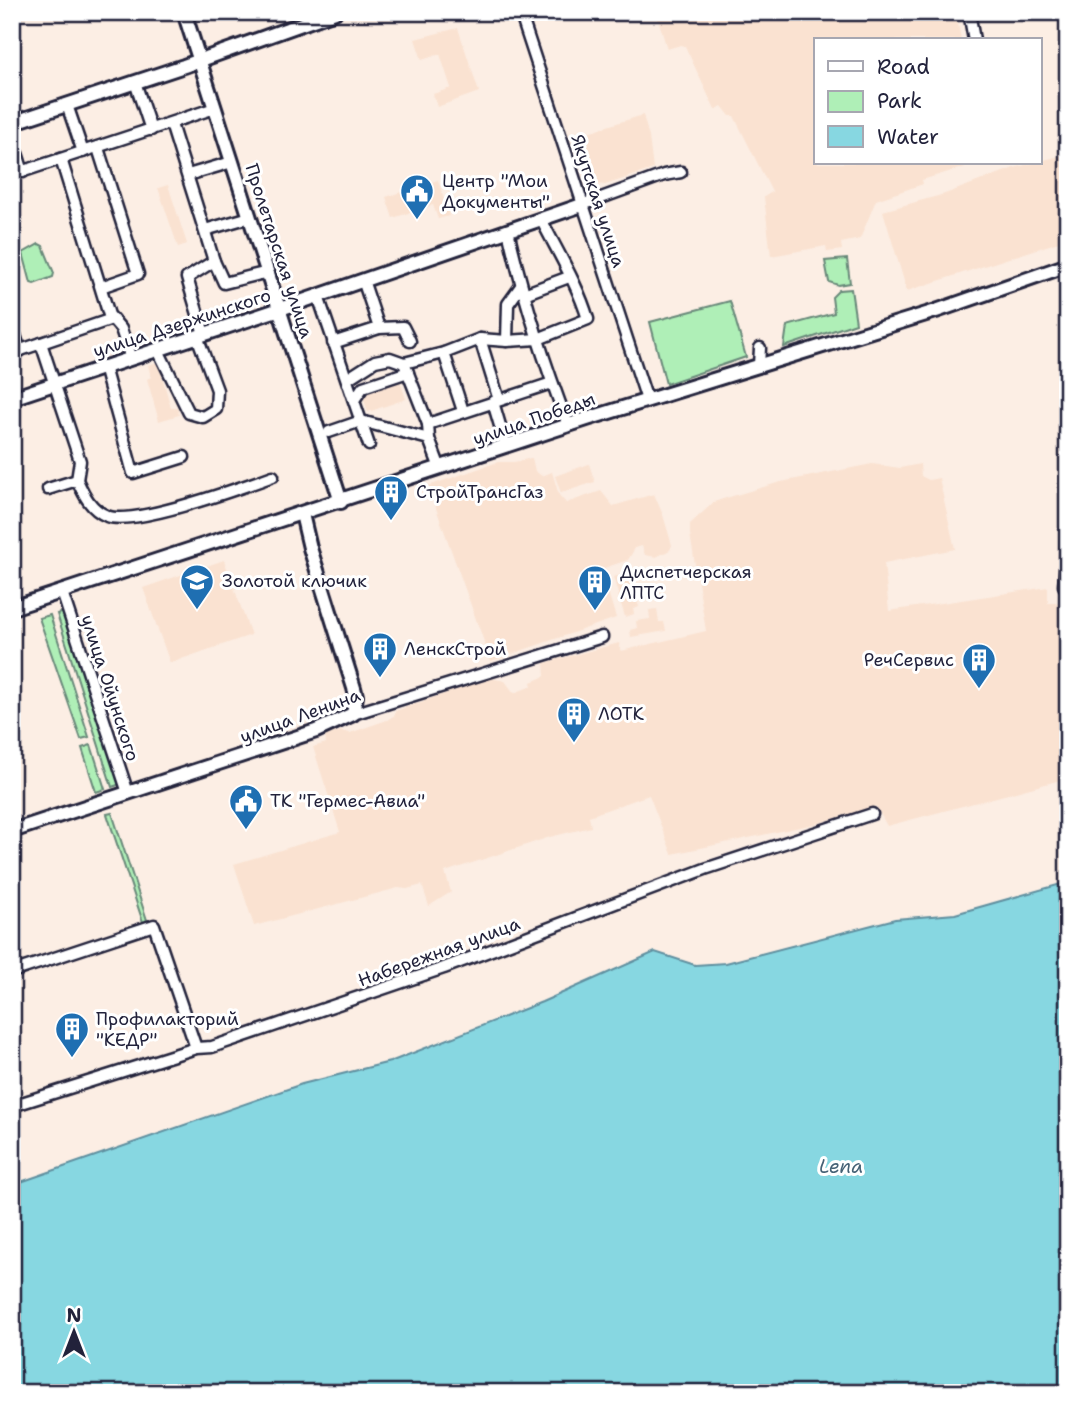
<svg xmlns="http://www.w3.org/2000/svg" width="1080" height="1405" font-family="'Shantell Sans',sans-serif">
	<style>
		.built { fill: #fae2d1 }
		.green { fill: #afefb7; stroke: #688879; stroke-width: 2 }
		.water { fill: #87d7e1; stroke: #5f8f9f; stroke-width: 2 }
		.lines { fill: none; stroke-linecap: round; stroke-linejoin: round }
		.minor-casing { stroke: #22223b; stroke-width: 15 }
		.tertiary-casing { stroke: #22223b; stroke-width: 18 }
		.secondary-casing { stroke: #22223b; stroke-width: 18 }
		.minor { stroke: #fff; stroke-width: 10 }
		.tertiary { stroke: #fff; stroke-width: 12 }
		.secondary { stroke: #fff; stroke-width: 12 }
		.labels { text-anchor: middle; stroke-width: 6; stroke-linejoin: round; paint-order: stroke }
		.poi-label { font-size: 18px; fill: #22223b; stroke: #fff; text-anchor: start }
		.street-label { font-size: 18px; fill: #22223b; stroke: #fff }
		.water-label { font-size: 19px; font-style: italic; fill: #456175; stroke: #fff }
	</style>
	<rect width="100%" height="100%" fill="#fceee4"/>
	<filter id="ink" filterUnits="userSpaceOnUse"><feTurbulence type="fractalNoise" baseFrequency=".0143" numOctaves="2"/><feDisplacementMap in="SourceGraphic" scale="14" xChannelSelector="R" yChannelSelector="G"/><feConvolveMatrix kernelMatrix="1 2 1 2 8 2 1 2 1" color-interpolation-filters="sRGB"/></filter>
	<g filter="url(#ink)">
		<g class="built">
			<polygon points="656,12 956,12 961,40 816,40 816,163 964,163 965,167 922,180 923,184 876,200 860,239 841,243 842,250 827,252 826,246 771,256 764,197 772,192 734,116 730,116 722,106 715,110 685,46 681,45 667,49"/>
			<polygon points="458,28 479,92 437,107 433,94 451,88 440,54 422,60 415,39"/>
			<polygon points="643,115 649,137 653,169 605,185 588,183 575,136"/>
			<polygon points="1067,154 1068,239 907,291 883,211 945,194 1014,168"/>
			<polygon points="438,180 449,216 438,219 433,205 393,218 386,197"/>
			<polygon points="168,185 187,244 178,247 158,188"/>
			<polygon points="158,362 171,408 177,407 179,415 159,421 147,379 151,377 148,365"/>
			<polygon points="400,381 406,399 368,412 362,394"/>
			<polygon points="532,458 535,471 542,476 552,472 559,495 566,503 601,491 613,506 654,494 663,515 672,545 670,550 656,557 645,555 642,546 635,548 628,560 601,569 616,618 491,661 428,486 498,462 514,462"/>
			<polygon points="589,464 595,482 561,493 555,476"/>
			<polygon points="872,464 900,468 920,464 921,476 929,480 939,478 955,549 884,563 889,611 1048,587 1048,603 1068,603 1068,778 887,826 876,806 819,823 672,854 649,795 589,816 591,827 550,837 445,872 451,892 429,906 422,885 407,889 398,888 254,926 234,864 340,832 313,747 326,743 325,736 340,731 350,733 387,720 395,715 395,711 490,678 505,681 514,693 532,686 531,682 545,676 544,663 619,643 621,651 706,631 690,534 690,524 714,502 726,498 781,482"/>
			<polygon points="224,560 251,635 170,663 143,588"/>
			<polygon points="629,573 639,607 633,609 634,614 625,617 613,577"/>
			<polygon points="657,609 659,622 664,622 666,631 631,637 630,630 637,628 636,621 650,619 649,610"/>
		</g>
		<g class="green">
			<polygon points="39,244 43,246 54,273 53,277 34,284 31,283 23,253"/>
			<polygon points="847,259 850,283 838,285 829,282 825,261"/>
			<polygon points="851,289 856,323 784,347 787,326 834,313 832,297 839,290"/>
			<polygon points="730,301 746,357 666,384 650,322"/>
			<polygon points="66,611 121,784 112,787 57,614"/>
			<polygon points="50,615 89,737 81,739 39,618"/>
			<polygon points="91,745 105,789 96,792 82,748"/>
			<polygon points="112,813 147,920 143,922 107,814"/>
		</g>
		<polygon class="water" points="1068,882 1068,1393 12,1393 12,1185 302,1084 390,1062 542,1002 655,952 695,965 726,963 895,919 955,914"/>
		<g class="lines">
			<g class="minor-casing">
				<g id="minor">
					<polyline points="520,12 647,400"/>
					<polyline points="969,12 974,40"/>
					<polyline points="135,82 151,130"/>
					<polyline points="67,105 83,152"/>
					<polyline points="171,124 214,261 224,283 268,272"/>
					<polyline points="12,137 23,172"/>
					<polyline points="98,148 138,274 101,287"/>
					<polyline points="61,159 109,315 121,329 131,359"/>
					<polyline points="12,175 215,108"/>
					<polyline points="188,175 232,162"/>
					<polyline points="582,205 664,175 681,172"/>
					<polyline points="205,230 250,217"/>
					<path d="M508 230C523 297 544 362 568 425"/>
					<polyline points="363,280 379,328"/>
					<polyline points="524,294 569,277"/>
					<polyline points="318,296 369,445"/>
					<polyline points="12,325 20,351"/>
					<polyline points="204,334 187,278 214,261"/>
					<polyline points="480,339 499,400"/>
					<polyline points="507,341 508,304 521,286"/>
					<polyline points="41,343 80,461 77,480 48,489"/>
					<polyline points="333,343 379,328 403,327 410,341"/>
					<polyline points="158,350 189,413 203,417 216,409 217,390 197,336"/>
					<polyline points="12,353 112,319"/>
					<polyline points="444,353 463,411"/>
					<polyline points="404,363 428,424 429,439 440,468"/>
					<polyline points="759,365 760,348"/>
					<polyline points="104,367 133,473 184,457"/>
					<path d="M347 379 375 361 390 358 404 363 444 353 480 339 507 341 538 339 588 319C578 285 557 251 541 219"/>
					<polyline points="354,400 363,387 408,372"/>
					<polyline points="493,402 506,446"/>
					<polyline points="428,424 552,383"/>
					<polyline points="329,432 361,421 429,439"/>
					<path d="M77 480C84 495 91 510 107 516 133 527 243 487 273 476"/>
					<polyline points="1068,528 1064,586 1068,585"/>
					<polyline points="62,592 128,793"/>
					<polyline points="353,714 602,637"/>
					<polyline points="12,972 154,925 196,1048"/>
					<polyline points="12,1106 196,1048 212,1047 444,968 705,869 872,814"/>
				</g>
			</g>
			<g class="tertiary-casing">
				<g id="tertiary">
					<polyline points="12,123 184,66 335,12"/>
					<polyline points="12,398 280,309 582,205"/>
				</g>
			</g>
			<g class="secondary-casing">
				<g id="secondary">
					<polyline points="184,12 341,502"/>
					<polyline points="12,608 587,419 936,311 1068,265"/>
					<polyline points="12,831 316,731 353,714 356,696 354,688 310,548 302,514"/>
				</g>
			</g>
			<use href="#minor" class="minor"/>
			<use href="#tertiary" class="tertiary"/>
			<use href="#secondary" class="secondary"/>
		</g>
	</g>
	<defs>
		<g id="civic-pin" transform="scale(1.75)"><path d="M0 17L-7.5 6A9.5 9.5 0 1 1 7.5 6Z" fill="#1f6fb2" stroke="#fff"/><path d="M-.6-6.5H3V-4.5H.6V-3L4-1V1h2V6H-6V1h2V-1L-.6-3ZM-1.2 2.5V6h2.4V2.5Z" fill="#fff"/></g>
		<g id="building-pin" transform="scale(1.75)"><path d="M0 17L-7.5 6A9.5 9.5 0 1 1 7.5 6Z" fill="#1f6fb2" stroke="#fff"/><path d="M-4-6H4V6H1V3H-1V6H-4ZM-2.5-4.3h1.7v1.8h-1.7ZM.8-4.3h1.7v1.8H.8ZM-2.5-1h1.7V.8h-1.7ZM.8-1h1.7V.8H.8Z" fill="#fff"/></g>
		<g id="school-pin" transform="scale(1.75)"><path d="M0 17L-7.5 6A9.5 9.5 0 1 1 7.5 6Z" fill="#1f6fb2" stroke="#fff"/><path d="M0-5L7-2L0 1L-7-2ZM-4 1L0 2.5L4 1V4Q0 6-4 4Z" fill="#fff"/></g>
	</defs>
	<g fill-rule="evenodd">
		<use href="#civic-pin" x="417" y="191"/>
		<use href="#building-pin" x="391" y="492"/>
		<use href="#school-pin" x="197" y="581"/>
		<use href="#building-pin" x="595" y="582"/>
		<use href="#building-pin" x="380" y="649"/>
		<use href="#building-pin" x="979" y="660"/>
		<use href="#building-pin" x="574" y="714"/>
		<use href="#civic-pin" x="246" y="801"/>
		<use href="#building-pin" x="72" y="1029"/>
	</g>
	<g class="labels">
		<g class="poi-label">
			<text x="442" y="187">Центр "Мои<tspan x="442" dy="21">Документы"</tspan></text>
			<text x="416" y="498">СтройТрансГаз</text>
			<text x="620" y="578">Диспетчерская<tspan x="620" dy="21">ЛПТС</tspan></text>
			<text x="222" y="587">Золотой ключик</text>
			<text x="404" y="655">ЛенскСтрой</text>
			<text x="954" y="666" text-anchor="end">РечСервис</text>
			<text x="598" y="720">ЛОТК</text>
			<text x="270" y="807">ТК "Гермес-Авиа"</text>
			<text x="96" y="1025">Профилакторий<tspan x="96" dy="21">"КЕДР"</tspan></text>
		</g>
		<g class="street-label">
			<text transform="translate(598 201) rotate(72)" y="6">Якутская улица</text>
			<text transform="translate(279 251) rotate(72)" y="6">Пролетарская улица</text>
			<text transform="translate(182 323) rotate(-18)" y="6">улица Дзержинского</text>
			<text transform="translate(534 419) rotate(-19)" y="6">улица Победы</text>
			<text transform="translate(110 688) rotate(72)" y="6">улица Ойунского</text>
			<text transform="translate(300 716) rotate(-20)" y="6">улица Ленина</text>
			<text transform="translate(439 952) rotate(-20)" y="6">Набережная улица</text>
		</g>
		<g class="water-label">
			<text x="841" y="1173">Lena</text>
		</g>
	</g>
	<rect width="1080" height="1405" fill="none" stroke="#fff" stroke-width="42"/>
	<rect x="21" y="21" width="1038" height="1363" fill="none" stroke="#22223b" stroke-width="2.5" filter="url(#ink)"/>
	<rect x="814" y="38" width="228" height="126" fill="#ffffff" stroke="#a7a7b1" stroke-width="2"/>
	<rect x="828" y="61" width="35" height="10" fill="#ffffff" stroke="#a7a7b1" stroke-width="2"/>
	<text x="877" y="74" font-size="21" fill="#22223b">Road</text>
	<rect x="828" y="91" width="35" height="21" fill="#afefb7" stroke="#a7a7b1" stroke-width="2"/>
	<text x="877" y="108" font-size="21" fill="#22223b">Park</text>
	<rect x="828" y="126" width="35" height="21" fill="#87d7e1" stroke="#a7a7b1" stroke-width="2"/>
	<text x="877" y="144" font-size="21" fill="#22223b">Water</text>
	<g transform="translate(74 1332)" stroke="#ffffff" stroke-width="5" paint-order="stroke">
	<path d="M0-5L12 26L0 18L-12 26Z" fill="#22223b"/>
	<text y="-10" font-size="19" font-weight="bold" text-anchor="middle" fill="#22223b">N</text>
	</g>
</svg>
